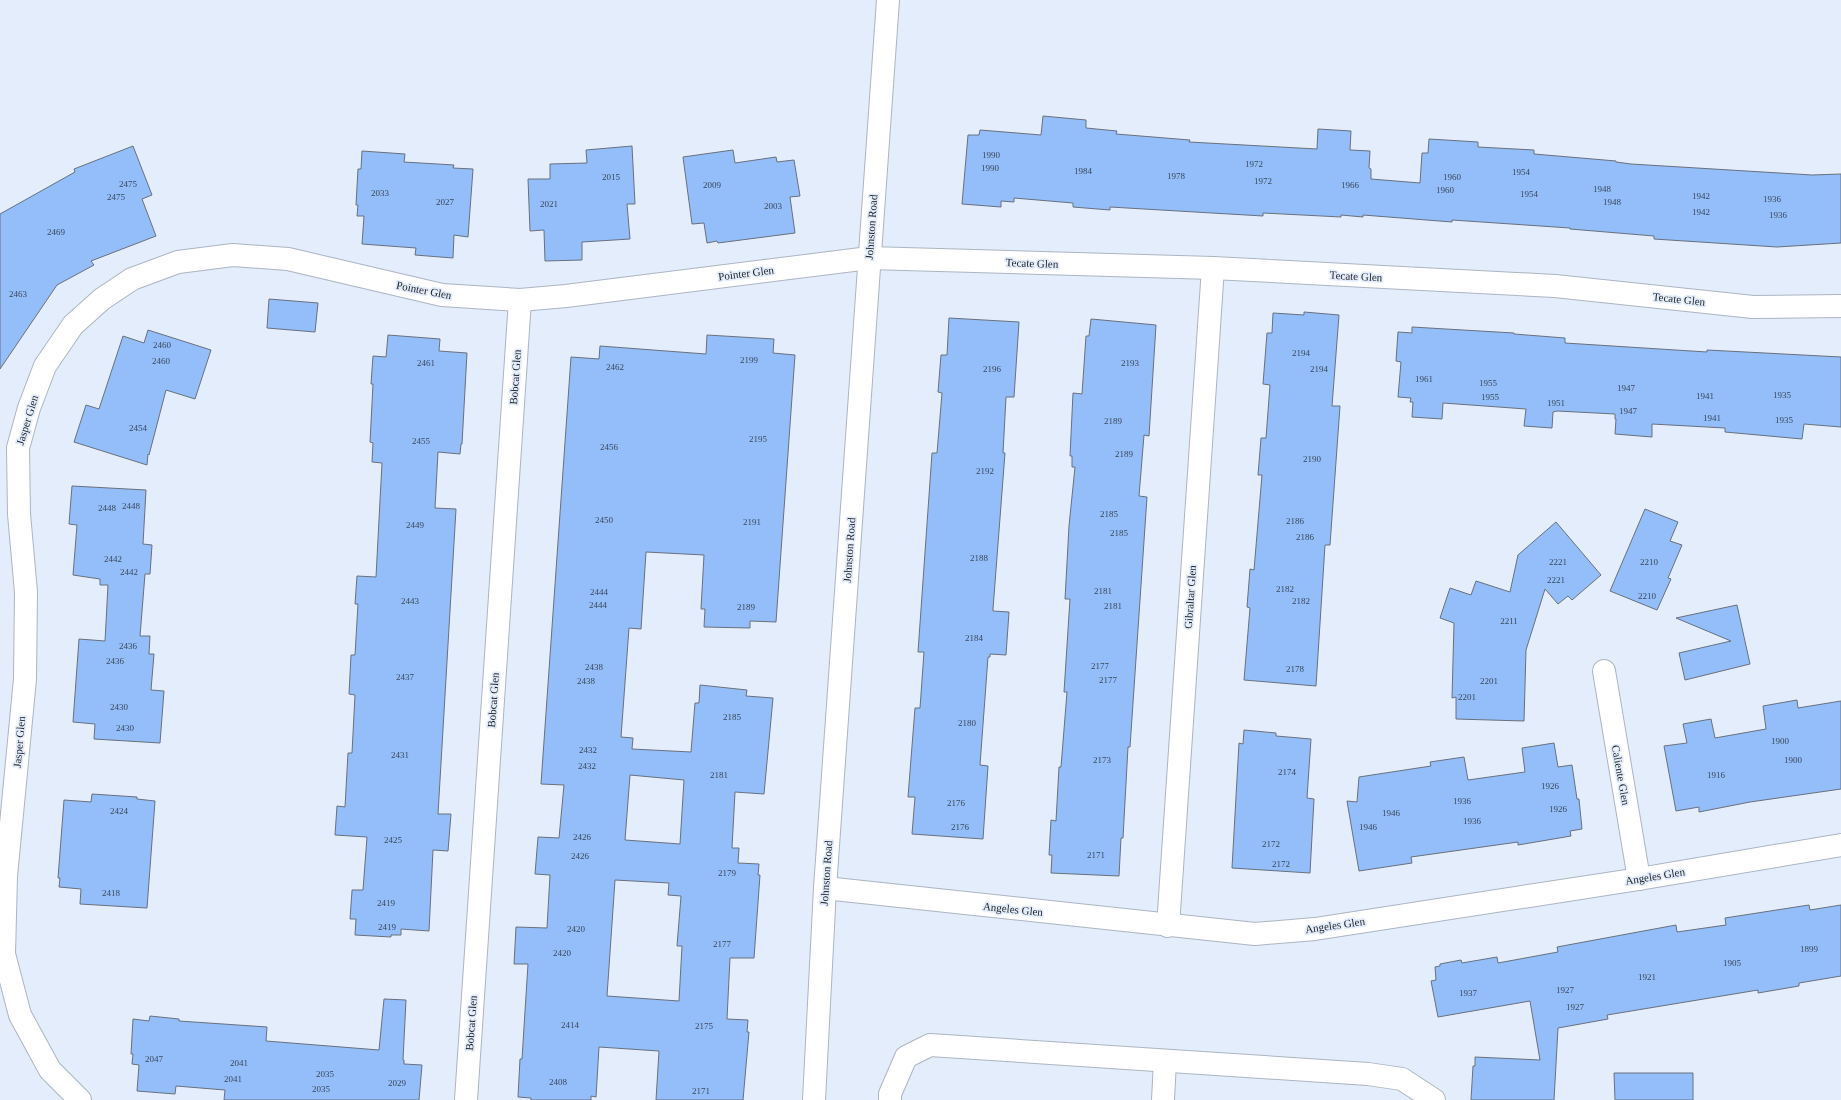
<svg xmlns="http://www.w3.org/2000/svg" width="1841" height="1100" font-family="'Times New Roman',serif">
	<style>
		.building { fill: #93befa; stroke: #68707d; fill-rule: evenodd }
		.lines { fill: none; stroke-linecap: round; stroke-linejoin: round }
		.street-casing { stroke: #acb5c2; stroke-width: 24 }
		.street { stroke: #fff; stroke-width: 22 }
		.labels { text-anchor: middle; stroke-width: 3.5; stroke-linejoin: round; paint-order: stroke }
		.number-label { font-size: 9px; fill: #3a485a }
		.street-label { font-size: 11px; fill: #1c2025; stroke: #e3edfb }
	</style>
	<rect width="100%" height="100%" fill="#e3edfb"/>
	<g class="building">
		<polygon points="1043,116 1086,120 1086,128 1117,131 1116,134 1190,140 1189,142 1317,149 1318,129 1351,131 1350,150 1370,151 1369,168 1371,169 1371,179 1420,183 1422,153 1428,153 1429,139 1478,142 1478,147 1534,150 1534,154 1616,161 1616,162 1631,164 1812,175 1841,174 1841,243 1777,247 1654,239 1654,236 1570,229 1570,228 1452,220 1452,222 1363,215 1363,217 1341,215 1341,217 1263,213 1263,216 1110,207 1110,210 1073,207 1073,203 1014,198 1014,202 1001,201 1001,207 962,204 968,135 979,135 980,130 1041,135"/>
		<polygon points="133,146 152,195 142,199 156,236 91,261 94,265 57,285 0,369 0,214 75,172 74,169"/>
		<polygon points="632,146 635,204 627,204 630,239 582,242 582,260 545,261 544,230 530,231 528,179 550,179 550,164 587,163 586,150"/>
		<polygon points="733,150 735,163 776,157 777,162 794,160 800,196 790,197 795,233 718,243 717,241 707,243 704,223 692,224 683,157"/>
		<polygon points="362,151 405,154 404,162 454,165 453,168 473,169 468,237 454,235 453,258 415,255 416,248 362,244 364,216 357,216 358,205 356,205 358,169 361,169"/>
		<polygon points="269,299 318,303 315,332 267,328"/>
		<polygon points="1304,312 1339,315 1332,406 1340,406 1330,545 1325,545 1316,686 1244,680 1250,608 1247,607 1250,569 1254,570 1262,475 1258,475 1261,438 1266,438 1270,385 1263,384 1267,333 1272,333 1273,313 1304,315"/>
		<polygon points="949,318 1019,322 1014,397 1006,397 1003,453 1005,453 993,609 993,611 1009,612 1006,655 990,654 990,657 988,657 980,765 988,766 983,839 912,834 915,797 908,797 915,708 920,708 924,652 918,652 932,453 937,453 942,393 938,392 941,355 947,355"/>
		<polygon points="1091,319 1156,325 1149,436 1144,435 1139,496 1147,497 1130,747 1128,747 1123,838 1121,838 1119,876 1051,873 1052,855 1049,855 1051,820 1056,821 1059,767 1061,767 1067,692 1064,692 1070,599 1065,599 1069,526 1075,467 1072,467 1072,456 1070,456 1073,393 1082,394 1086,336 1089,336"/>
		<polygon points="1412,327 1514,333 1514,334 1565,338 1565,343 1707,352 1707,350 1841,357 1841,427 1804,424 1802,439 1725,432 1725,428 1652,424 1652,437 1615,434 1616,419 1615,419 1615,414 1557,411 1553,412 1552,428 1524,426 1526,409 1443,403 1442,419 1412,417 1413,402 1410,402 1411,398 1398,397 1401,362 1396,361 1398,332 1412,333"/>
		<polygon points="148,330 211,350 195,399 166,390 149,455 148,454 147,465 74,442 86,405 99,409 123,336 144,343"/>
		<polygon points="388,335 440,339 439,351 467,353 462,444 461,444 460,454 438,452 435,508 456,509 438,814 451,814 448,851 433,850 429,931 401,929 401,935 391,935 391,937 355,935 356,919 350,919 352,891 352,890 363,890 367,837 335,835 337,806 345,807 348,753 352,753 355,695 349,694 351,655 355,655 358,604 355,604 357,576 376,577 382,463 372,462 373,443 370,442 373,384 371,384 373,356 386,357"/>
		<path d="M707 335 774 339 773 353 795 355 776 622 750 621V628L704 627 705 609H701L704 555 646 552 641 629 629 628 621 737 633 738 632 749 691 752 695 703H699L700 685 747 690 746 696 773 698 764 794 735 792 732 848H739L738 863 759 864 758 875H760L754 958H730L727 1019 748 1020 747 1032H749L743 1100H656L659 1051 599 1047 596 1097 591 1096V1100H531V1098L518 1097 520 1059H522L528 964H514L516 927 547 928 550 875 535 874 538 837 559 838 564 785 541 784 571 357 599 359 600 346 706 354ZM630 775 684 780 680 844 625 840ZM615 880 669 883 668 895 681 896 677 946H682L679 1001 607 996Z"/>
		<polygon points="72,486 146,490 143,544 152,545 150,574 145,574 140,636 150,636 149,654 154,654 151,690 164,691 160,743 94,739 95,724 73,722 79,639 105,641 108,585 100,585 100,579 73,575 77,525 69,524"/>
		<polygon points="1645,509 1678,522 1670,541 1682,545 1668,578 1671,579 1657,610 1610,591"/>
		<polygon points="1556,522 1601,575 1572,600 1568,596 1558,604 1545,589 1526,650 1524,721 1456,719 1456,697 1452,698 1454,623 1440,618 1450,588 1471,595 1476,581 1510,592 1518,555"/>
		<polygon points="1737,605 1750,664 1685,680 1679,653 1731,641 1676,618"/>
		<polygon points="1797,700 1798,708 1841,701 1841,789 1750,802 1699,812 1699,807 1676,811 1664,746 1687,743 1683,724 1711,719 1715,738 1766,729 1763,706"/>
		<polygon points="1244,730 1276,733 1276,736 1311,739 1307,798 1314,799 1310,873 1232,868 1239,743 1243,744"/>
		<polygon points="1554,743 1558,767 1572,765 1577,799 1579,799 1582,829 1570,831 1571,836 1518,845 1518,842 1411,857 1412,863 1359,871 1347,801 1357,802 1359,777 1431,766 1430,762 1464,757 1468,780 1525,772 1522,748"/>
		<polygon points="92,794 137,797 137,799 155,801 147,908 80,904 81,889 59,887 60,878 58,878 64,800 91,802"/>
		<polygon points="1809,905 1810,910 1841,905 1841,976 1799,983 1799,986 1758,993 1758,990 1607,1015 1608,1019 1558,1028 1554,1100 1471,1100 1473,1066 1475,1066 1475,1057 1540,1060 1530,1001 1438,1017 1431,981 1436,980 1435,967 1440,966 1440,964 1461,960 1462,963 1497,957 1498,963 1558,952 1557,947 1676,925 1677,932 1726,925 1725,918"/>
		<polygon points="384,999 406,1000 403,1060 404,1060 404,1064 422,1065 419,1100 224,1100 225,1090 176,1086 175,1094 137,1091 139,1065 132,1064 133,1054 131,1054 133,1019 149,1021 150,1016 179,1019 179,1021 267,1027 266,1041 379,1050"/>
		<polygon points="1614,1073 1693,1073 1693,1100 1615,1100"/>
	</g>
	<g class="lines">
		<g class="street-casing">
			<g id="street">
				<polyline points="1604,671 1639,879"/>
				<polyline points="825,888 1255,934 1315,929 1639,879 1841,845"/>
				<polyline points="1168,926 1213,268"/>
				<polyline points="80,1100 50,1070 20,1015 4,954 6,876 25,679 26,592 19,514 18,448 29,408 45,366 73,325 102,299 132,279 178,262 233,255 288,259 442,295 520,300 566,296 869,258 1213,268 1555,286 1753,307 1841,306"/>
				<polyline points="466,1100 520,300"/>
				<polyline points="814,1100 825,888 888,0"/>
				<polyline points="890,1100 890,1094 906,1057 930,1045 1368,1074 1402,1079 1434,1100"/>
				<polyline points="1163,1100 1165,1061"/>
			</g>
		</g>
		<use href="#street" class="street"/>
	</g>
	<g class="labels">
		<g class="number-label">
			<text x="991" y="158">1990</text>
			<text x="1254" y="167">1972</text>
			<text x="990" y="171">1990</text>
			<text x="1083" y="174">1984</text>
			<text x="1521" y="175">1954</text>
			<text x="1176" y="179">1978</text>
			<text x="611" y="180">2015</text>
			<text x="1452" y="180">1960</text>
			<text x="1263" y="184">1972</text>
			<text x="128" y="187">2475</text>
			<text x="712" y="188">2009</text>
			<text x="1350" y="188">1966</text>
			<text x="1602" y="192">1948</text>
			<text x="1445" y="193">1960</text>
			<text x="380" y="196">2033</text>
			<text x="1529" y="197">1954</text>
			<text x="1701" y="199">1942</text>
			<text x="116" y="200">2475</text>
			<text x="1772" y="202">1936</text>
			<text x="445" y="205">2027</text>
			<text x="1612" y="205">1948</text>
			<text x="549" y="207">2021</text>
			<text x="773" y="209">2003</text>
			<text x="1701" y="215">1942</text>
			<text x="1778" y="218">1936</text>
			<text x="56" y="235">2469</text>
			<text x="18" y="297">2463</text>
			<text x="162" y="348">2460</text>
			<text x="1301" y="356">2194</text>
			<text x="749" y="363">2199</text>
			<text x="161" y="364">2460</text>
			<text x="426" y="366">2461</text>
			<text x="1130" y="366">2193</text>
			<text x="615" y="370">2462</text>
			<text x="992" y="372">2196</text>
			<text x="1319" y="372">2194</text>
			<text x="1424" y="382">1961</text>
			<text x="1488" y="386">1955</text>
			<text x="1626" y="391">1947</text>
			<text x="1782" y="398">1935</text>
			<text x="1705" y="399">1941</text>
			<text x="1490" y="400">1955</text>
			<text x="1556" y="406">1951</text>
			<text x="1628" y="414">1947</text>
			<text x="1712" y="421">1941</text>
			<text x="1784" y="423">1935</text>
			<text x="1113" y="424">2189</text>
			<text x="138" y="431">2454</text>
			<text x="758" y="442">2195</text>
			<text x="421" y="444">2455</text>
			<text x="609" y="450">2456</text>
			<text x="1124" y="457">2189</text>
			<text x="1312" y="462">2190</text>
			<text x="985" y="474">2192</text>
			<text x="131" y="509">2448</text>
			<text x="107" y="511">2448</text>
			<text x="1109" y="517">2185</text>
			<text x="604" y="523">2450</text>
			<text x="1295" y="524">2186</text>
			<text x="752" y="525">2191</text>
			<text x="415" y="528">2449</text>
			<text x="1119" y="536">2185</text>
			<text x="1305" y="540">2186</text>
			<text x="979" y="561">2188</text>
			<text x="113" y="562">2442</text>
			<text x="1558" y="565">2221</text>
			<text x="1649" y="565">2210</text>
			<text x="129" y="575">2442</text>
			<text x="1556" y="583">2221</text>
			<text x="1285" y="592">2182</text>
			<text x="1103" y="594">2181</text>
			<text x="599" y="595">2444</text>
			<text x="1647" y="599">2210</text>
			<text x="410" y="604">2443</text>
			<text x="1301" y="604">2182</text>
			<text x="598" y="608">2444</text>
			<text x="1113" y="609">2181</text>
			<text x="746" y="610">2189</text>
			<text x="1509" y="624">2211</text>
			<text x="974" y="641">2184</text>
			<text x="128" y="649">2436</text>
			<text x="115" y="664">2436</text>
			<text x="1100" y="669">2177</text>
			<text x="594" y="670">2438</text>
			<text x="1295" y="672">2178</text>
			<text x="405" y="680">2437</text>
			<text x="1108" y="683">2177</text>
			<text x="586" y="684">2438</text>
			<text x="1489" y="684">2201</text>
			<text x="1467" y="700">2201</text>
			<text x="119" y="710">2430</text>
			<text x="732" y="720">2185</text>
			<text x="967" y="726">2180</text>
			<text x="125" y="731">2430</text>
			<text x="1780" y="744">1900</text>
			<text x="588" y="753">2432</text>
			<text x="400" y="758">2431</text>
			<text x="1102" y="763">2173</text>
			<text x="1793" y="763">1900</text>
			<text x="587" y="769">2432</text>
			<text x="1287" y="775">2174</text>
			<text x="719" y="778">2181</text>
			<text x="1716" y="778">1916</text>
			<text x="1550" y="789">1926</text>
			<text x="1462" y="804">1936</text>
			<text x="956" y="806">2176</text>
			<text x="1558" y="812">1926</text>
			<text x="119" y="814">2424</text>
			<text x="1391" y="816">1946</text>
			<text x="1472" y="824">1936</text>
			<text x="960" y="830">2176</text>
			<text x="1368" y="830">1946</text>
			<text x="582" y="840">2426</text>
			<text x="393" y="843">2425</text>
			<text x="1271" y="847">2172</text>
			<text x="1096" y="858">2171</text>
			<text x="580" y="859">2426</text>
			<text x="1281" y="867">2172</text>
			<text x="727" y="876">2179</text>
			<text x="111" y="896">2418</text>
			<text x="386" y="906">2419</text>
			<text x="387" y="930">2419</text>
			<text x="576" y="932">2420</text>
			<text x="722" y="947">2177</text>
			<text x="1809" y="952">1899</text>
			<text x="562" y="956">2420</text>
			<text x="1732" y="966">1905</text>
			<text x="1647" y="980">1921</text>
			<text x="1565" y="993">1927</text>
			<text x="1468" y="996">1937</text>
			<text x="1575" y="1010">1927</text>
			<text x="570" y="1028">2414</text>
			<text x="704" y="1029">2175</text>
			<text x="154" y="1062">2047</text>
			<text x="239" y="1066">2041</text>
			<text x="325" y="1077">2035</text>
			<text x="233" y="1082">2041</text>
			<text x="558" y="1085">2408</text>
			<text x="397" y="1086">2029</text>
			<text x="321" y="1092">2035</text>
			<text x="701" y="1094">2171</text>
		</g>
		<g class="street-label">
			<text transform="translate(871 227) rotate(-86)" y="4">Johnston Road</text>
			<text transform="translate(1032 263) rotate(2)" y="4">Tecate Glen</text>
			<text transform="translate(746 273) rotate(-7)" y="4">Pointer Glen</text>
			<text transform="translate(1356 276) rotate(3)" y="4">Tecate Glen</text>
			<text transform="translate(424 290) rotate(11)" y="4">Pointer Glen</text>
			<text transform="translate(1679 299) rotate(6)" y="4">Tecate Glen</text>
			<text transform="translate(515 377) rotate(-86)" y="4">Bobcat Glen</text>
			<text transform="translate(27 420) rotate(-73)" y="4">Jasper Glen</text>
			<text transform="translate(849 550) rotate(-86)" y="4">Johnston Road</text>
			<text transform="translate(1190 597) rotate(-86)" y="4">Gibraltar Glen</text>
			<text transform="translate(493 700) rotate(-86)" y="4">Bobcat Glen</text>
			<text transform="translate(19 742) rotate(-85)" y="4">Jasper Glen</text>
			<text transform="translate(1621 775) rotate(80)" y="4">Caliente Glen</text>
			<text transform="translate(826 873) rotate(-86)" y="4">Johnston Road</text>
			<text transform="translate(1655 876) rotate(-9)" y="4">Angeles Glen</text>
			<text transform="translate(1013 909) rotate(6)" y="4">Angeles Glen</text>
			<text transform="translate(1335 925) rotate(-8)" y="4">Angeles Glen</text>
			<text transform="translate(471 1023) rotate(-86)" y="4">Bobcat Glen</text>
		</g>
	</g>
</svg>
